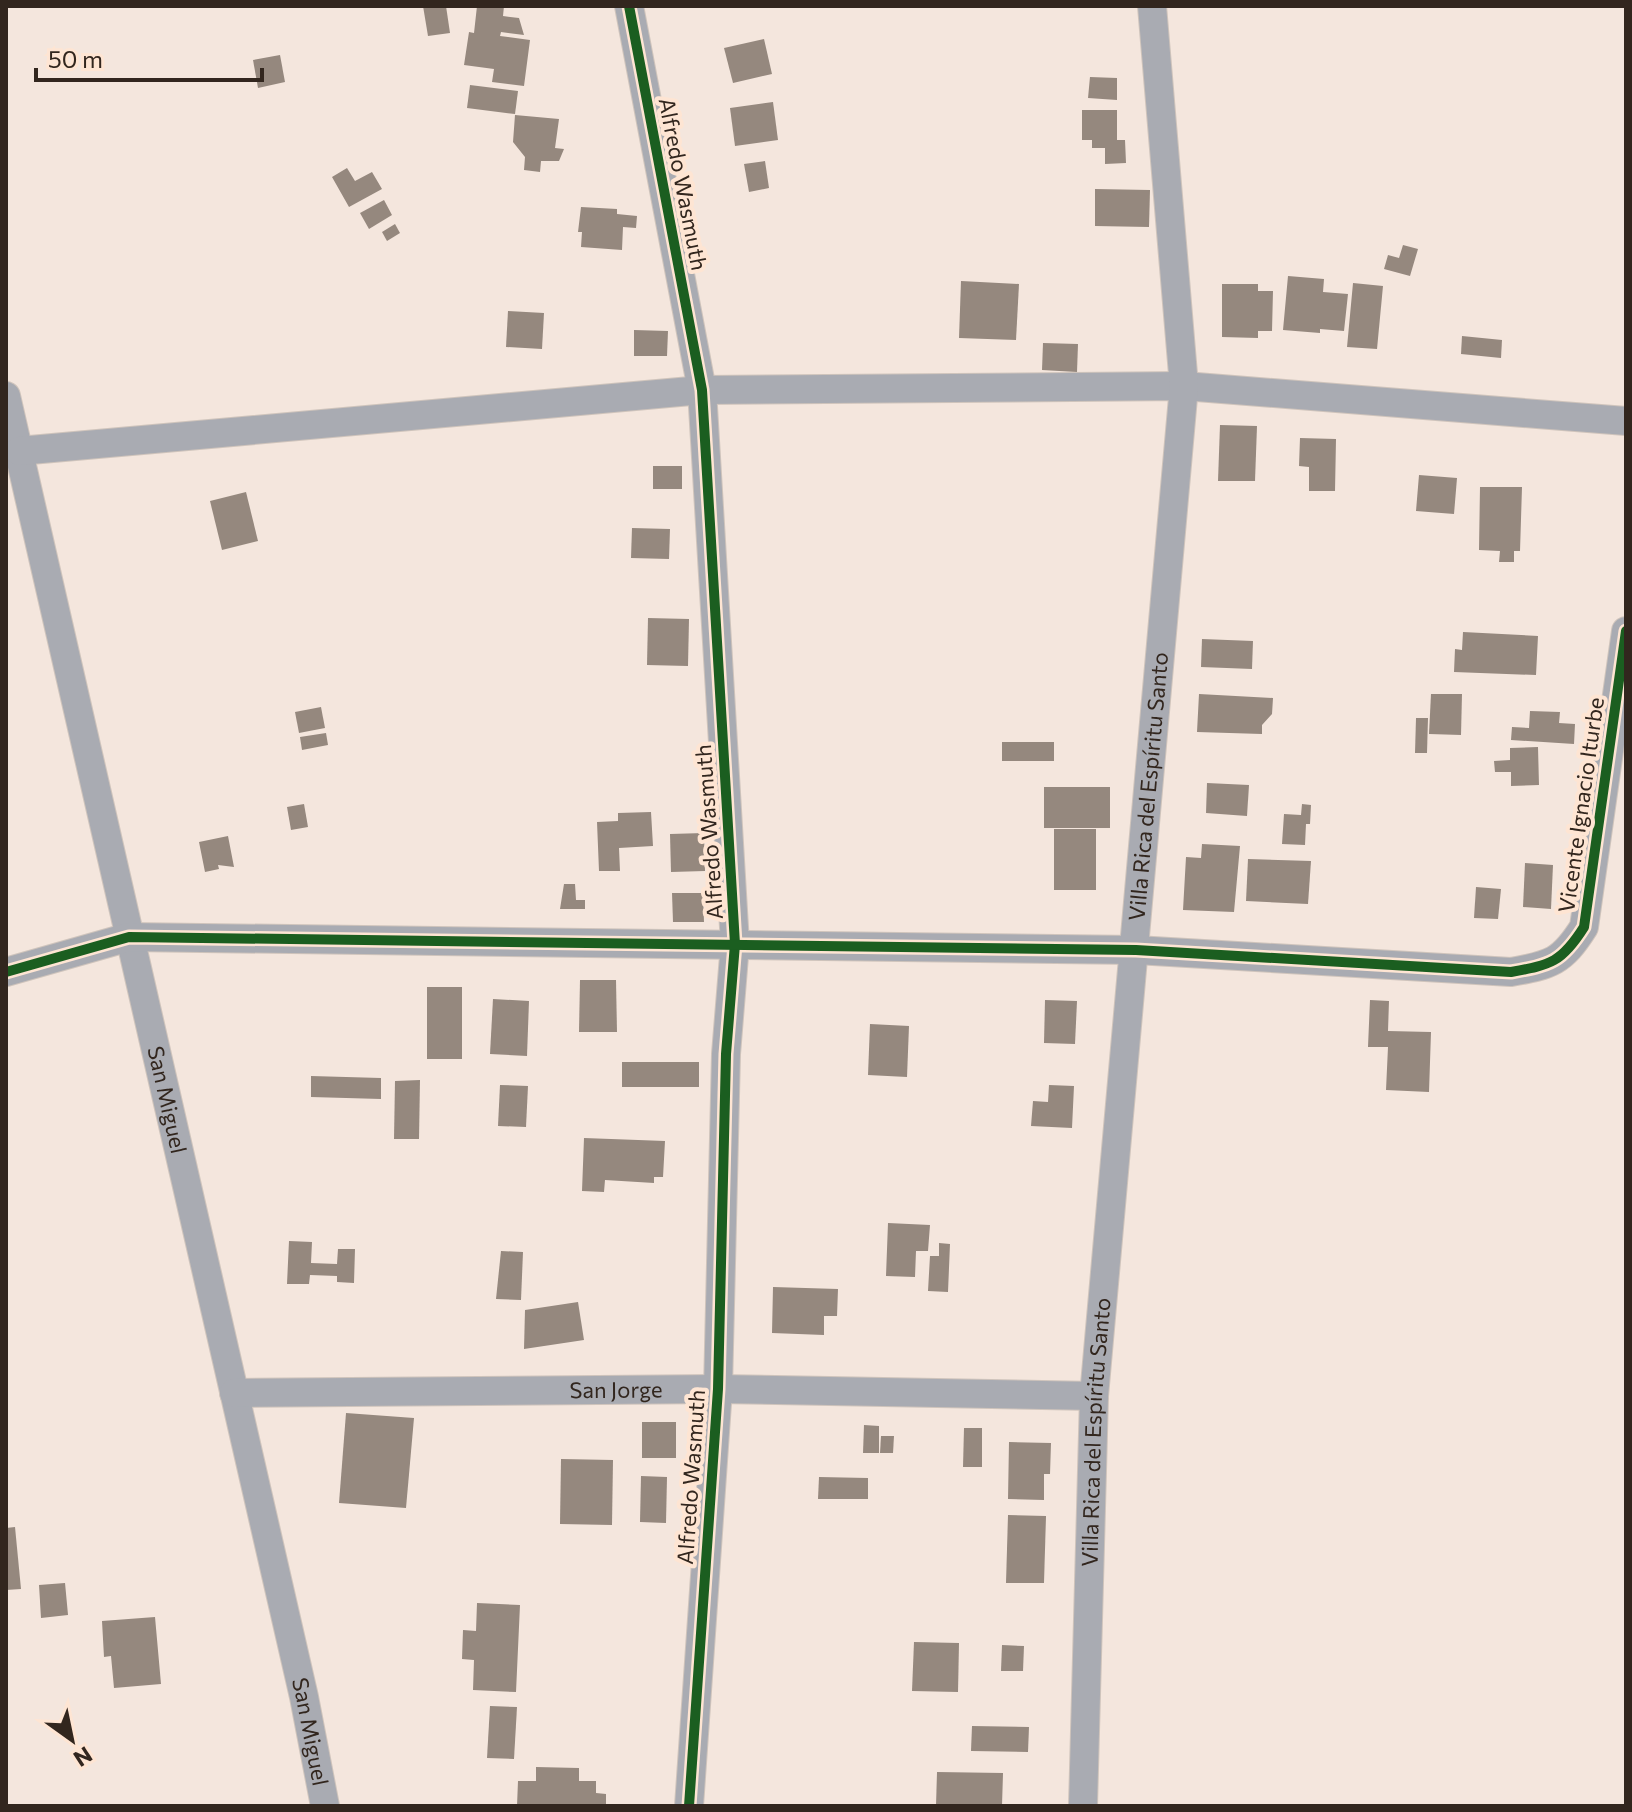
<svg xmlns="http://www.w3.org/2000/svg" width="1632" height="1812" font-family="Commissioner,sans-serif">
	<style>
		.building { fill: #95887e }
		.lines { fill: none; stroke-linecap: round; stroke-linejoin: round }
		.minor-casing { stroke: #cfc4bc; stroke-width: 30 }
		.minor { stroke: #a9abb2; stroke-width: 28 }
		.cycleway-casing { stroke: #fee5d3; stroke-width: 15 }
		.cycleway { stroke: #1b5e20; stroke-width: 10 }
		.labels { text-anchor: middle; stroke-width: 8; stroke-linejoin: round; paint-order: stroke }
		.street-label { font-size: 22px; fill: #32261e; stroke: #fee5d3 }
	</style>
	<rect width="100%" height="100%" fill="#f4e6dd"/>
	<g class="building">
		<polygon points="423,6 446,6 450,33 428,36"/>
		<polygon points="477,6 504,6 503,16 519,18 524,35 501,32 500,36 530,40 524,86 492,82 494,69 464,65 469,32 474,33"/>
		<polygon points="764,39 772,74 733,83 724,48"/>
		<polygon points="280,55 285,82 258,88 253,60"/>
		<polygon points="1090,77 1117,78 1117,100 1088,98"/>
		<polygon points="470,85 518,91 515,114 467,108"/>
		<polygon points="773,102 778,140 735,146 730,108"/>
		<polygon points="1082,110 1117,110 1117,140 1125,140 1126,163 1105,164 1105,148 1092,148 1092,140 1082,140"/>
		<polygon points="515,115 559,119 555,148 564,149 559,161 541,161 540,172 524,170 525,157 513,142"/>
		<polygon points="765,161 769,188 749,192 744,164"/>
		<polygon points="347,168 355,181 372,172 382,189 349,207 332,177"/>
		<polygon points="1095,189 1150,190 1149,227 1095,226"/>
		<polygon points="384,200 392,215 369,229 360,213"/>
		<polygon points="581,207 617,209 617,214 637,216 636,228 623,227 622,250 581,247 582,232 578,232"/>
		<polygon points="395,224 400,233 387,241 382,232"/>
		<polygon points="1403,245 1418,249 1410,276 1384,269 1388,255 1399,258"/>
		<polygon points="1288,276 1324,279 1323,292 1348,294 1344,331 1320,329 1320,333 1283,330"/>
		<polygon points="961,281 1019,284 1016,340 959,338"/>
		<polygon points="1353,283 1383,286 1377,349 1347,347"/>
		<polygon points="1222,284 1258,284 1258,291 1273,291 1272,331 1258,331 1258,338 1222,337"/>
		<polygon points="508,311 544,313 542,349 506,347"/>
		<polygon points="634,330 668,331 667,356 634,356"/>
		<polygon points="1462,336 1502,340 1501,358 1461,354"/>
		<polygon points="1043,343 1078,344 1077,372 1042,370"/>
		<polygon points="1220,425 1257,426 1255,481 1218,481"/>
		<polygon points="1300,438 1336,439 1335,491 1309,491 1309,467 1299,466"/>
		<rect x="653" y="466" width="29" height="23"/>
		<polygon points="1419,475 1457,478 1454,514 1416,511"/>
		<polygon points="1480,487 1522,487 1520,551 1514,551 1514,562 1499,562 1500,551 1479,550"/>
		<polygon points="246,492 258,541 222,550 210,501"/>
		<polygon points="632,528 670,529 669,559 631,558"/>
		<polygon points="648,618 689,619 688,666 647,665"/>
		<polygon points="1463,632 1538,636 1536,675 1454,672 1455,649 1462,650"/>
		<polygon points="1202,639 1253,641 1252,669 1201,667"/>
		<polygon points="1199,694 1273,698 1272,714 1262,725 1262,734 1197,732"/>
		<polygon points="1431,694 1462,694 1461,735 1429,734"/>
		<polygon points="321,707 325,728 299,733 295,712"/>
		<polygon points="1530,711 1560,712 1559,723 1575,724 1574,744 1511,740 1512,727 1529,728"/>
		<polygon points="1416,718 1428,718 1427,753 1415,753"/>
		<polygon points="326,733 328,745 302,750 300,737"/>
		<rect x="1002" y="742" width="52" height="19"/>
		<polygon points="1538,747 1539,785 1511,786 1511,772 1495,772 1494,761 1510,760 1510,748"/>
		<polygon points="1207,783 1249,785 1247,816 1206,813"/>
		<rect x="1044" y="787" width="66" height="41"/>
		<polygon points="304,804 308,827 291,830 287,807"/>
		<polygon points="1302,804 1311,805 1310,824 1306,824 1305,845 1282,844 1284,814 1301,815"/>
		<polygon points="651,812 653,846 619,848 620,871 599,871 597,822 618,821 618,813"/>
		<rect x="1054" y="829" width="42" height="61"/>
		<polygon points="704,833 705,871 671,872 670,834"/>
		<polygon points="228,836 234,867 218,865 219,869 205,872 199,842"/>
		<polygon points="1202,844 1240,846 1234,912 1183,910 1186,857 1201,858"/>
		<polygon points="1248,859 1311,861 1308,904 1246,901"/>
		<polygon points="1525,863 1553,865 1551,909 1523,907"/>
		<polygon points="564,884 575,884 576,900 585,900 585,909 560,909"/>
		<polygon points="1476,887 1501,889 1498,919 1474,918"/>
		<polygon points="672,893 703,893 704,922 673,922"/>
		<polygon points="580,980 616,980 617,1032 579,1032"/>
		<rect x="427" y="987" width="35" height="72"/>
		<polygon points="493,999 529,1001 527,1056 490,1054"/>
		<polygon points="1045,1000 1077,1001 1075,1044 1044,1043"/>
		<polygon points="1370,1000 1389,1001 1388,1031 1431,1032 1429,1092 1386,1090 1388,1047 1368,1047"/>
		<polygon points="870,1024 909,1026 907,1077 868,1075"/>
		<rect x="622" y="1062" width="77" height="25"/>
		<polygon points="311,1076 381,1078 381,1099 311,1097"/>
		<polygon points="420,1080 419,1139 394,1139 395,1081"/>
		<polygon points="500,1085 528,1086 526,1127 498,1126"/>
		<polygon points="1049,1085 1074,1086 1072,1128 1031,1126 1033,1101 1048,1102"/>
		<polygon points="584,1138 665,1141 663,1177 654,1177 654,1183 605,1180 604,1192 582,1191"/>
		<polygon points="888,1223 930,1225 928,1251 916,1251 915,1277 886,1276"/>
		<polygon points="289,1241 312,1242 311,1263 337,1264 338,1249 355,1249 354,1283 337,1282 337,1276 310,1275 309,1284 287,1284"/>
		<polygon points="939,1243 950,1244 948,1292 928,1291 930,1256 939,1256"/>
		<polygon points="501,1251 523,1252 521,1300 496,1299"/>
		<polygon points="773,1287 838,1289 837,1316 824,1316 824,1335 772,1333"/>
		<polygon points="578,1302 584,1340 524,1349 525,1310"/>
		<polygon points="346,1413 414,1418 406,1508 339,1503"/>
		<rect x="642" y="1422" width="34" height="36"/>
		<polygon points="864,1425 879,1426 879,1453 863,1453"/>
		<polygon points="964,1428 982,1428 982,1467 963,1467"/>
		<polygon points="881,1436 894,1436 893,1453 880,1453"/>
		<polygon points="1009,1442 1051,1443 1050,1474 1044,1474 1044,1500 1008,1499"/>
		<polygon points="561,1459 613,1460 612,1525 560,1524"/>
		<polygon points="641,1476 667,1477 666,1523 640,1522"/>
		<polygon points="819,1477 868,1478 868,1499 818,1499"/>
		<polygon points="1008,1515 1046,1516 1044,1583 1006,1583"/>
		<polygon points="15,1527 21,1589 6,1590 6,1528"/>
		<polygon points="65,1583 68,1615 41,1618 39,1585"/>
		<polygon points="477,1603 520,1605 516,1692 473,1690 474,1660 462,1659 463,1630 476,1631"/>
		<polygon points="155,1617 161,1684 114,1688 111,1656 104,1657 102,1621"/>
		<polygon points="914,1642 959,1643 958,1692 912,1691"/>
		<polygon points="1002,1645 1024,1646 1023,1671 1001,1671"/>
		<polygon points="490,1706 517,1707 514,1759 487,1758"/>
		<polygon points="972,1726 1029,1727 1028,1752 971,1751"/>
		<polygon points="536,1767 579,1768 579,1781 596,1781 596,1793 606,1794 606,1806 517,1806 518,1781 536,1781"/>
		<polygon points="937,1772 1003,1773 1002,1806 936,1806"/>
	</g>
	<g class="lines">
		<g class="minor-casing">
			<g id="minor">
				<polyline points="629,6 702,390 735,944 726,1054 718,1389 689,1806"/>
				<path id="s1" d="M6 396 304 1697 325 1806"/>
				<polyline points="19,451 702,390 1184,386 1626,421"/>
				<path d="M6 972 129 937 1136 950 1511 972C1551 965 1562 962 1584 927L1626 631"/>
				<path id="s2" d="M234 1393 718 1389 1094 1396"/>
				<path id="s3" d="M1083 1806 1094 1396 1184 386 1152 6"/>
			</g>
		</g>
		<use href="#minor" class="minor"/>
		<g class="cycleway-casing">
			<g id="cycleway">
				<polyline points="629,6 702,390 735,944 726,1054 718,1389 689,1806"/>
				<path d="M6 972 129 937 1136 950 1511 972C1551 965 1562 962 1584 927L1626 631"/>
			</g>
		</g>
		<use href="#cycleway" class="cycleway"/>
	</g>
	<g class="labels">
		<g class="street-label">
			<text transform="translate(683 184) rotate(79)" y="8">Alfredo Wasmuth</text>
			<text dy="8" stroke="none"><textPath href="#s3" startOffset="1022">Villa Rica del Espíritu Santo</textPath></text>
			<text transform="translate(1581 805) rotate(-82)" y="8">Vicente Ignacio Iturbe</text>
			<text transform="translate(709 832) rotate(-94)" y="8">Alfredo Wasmuth</text>
			<text dy="8" stroke="none"><textPath href="#s1" startOffset="722">San Miguel</textPath></text>
			<text dy="8" stroke="none"><textPath href="#s2" startOffset="382">San Jorge</textPath></text>
			<text dy="8" stroke="none"><textPath href="#s3" startOffset="374">Villa Rica del Espíritu Santo</textPath></text>
			<text transform="translate(691 1477) rotate(-86)" y="8">Alfredo Wasmuth</text>
			<text dy="8" stroke="none"><textPath href="#s1" startOffset="1370">San Miguel</textPath></text>
		</g>
	</g>
	<rect width="1632" height="1812" fill="none" stroke="#32261e" stroke-width="16"/>
	<g transform="translate(72 1740) rotate(147)" stroke="#fee5d3" stroke-width="6" paint-order="stroke">
	<path d="M0-6L14 30L0 20L-14 30Z" fill="#32261e"/>
	<text y="-12" font-size="22" font-weight="bold" text-anchor="middle" fill="#32261e">N</text>
	</g>
	<path d="M36 68v12h226v-12" fill="none" stroke="#32261e" stroke-width="4"/>
	<text x="48" y="68" font-size="24" fill="#32261e" stroke="#fee5d3" stroke-width="6" paint-order="stroke">50 m</text>
</svg>
